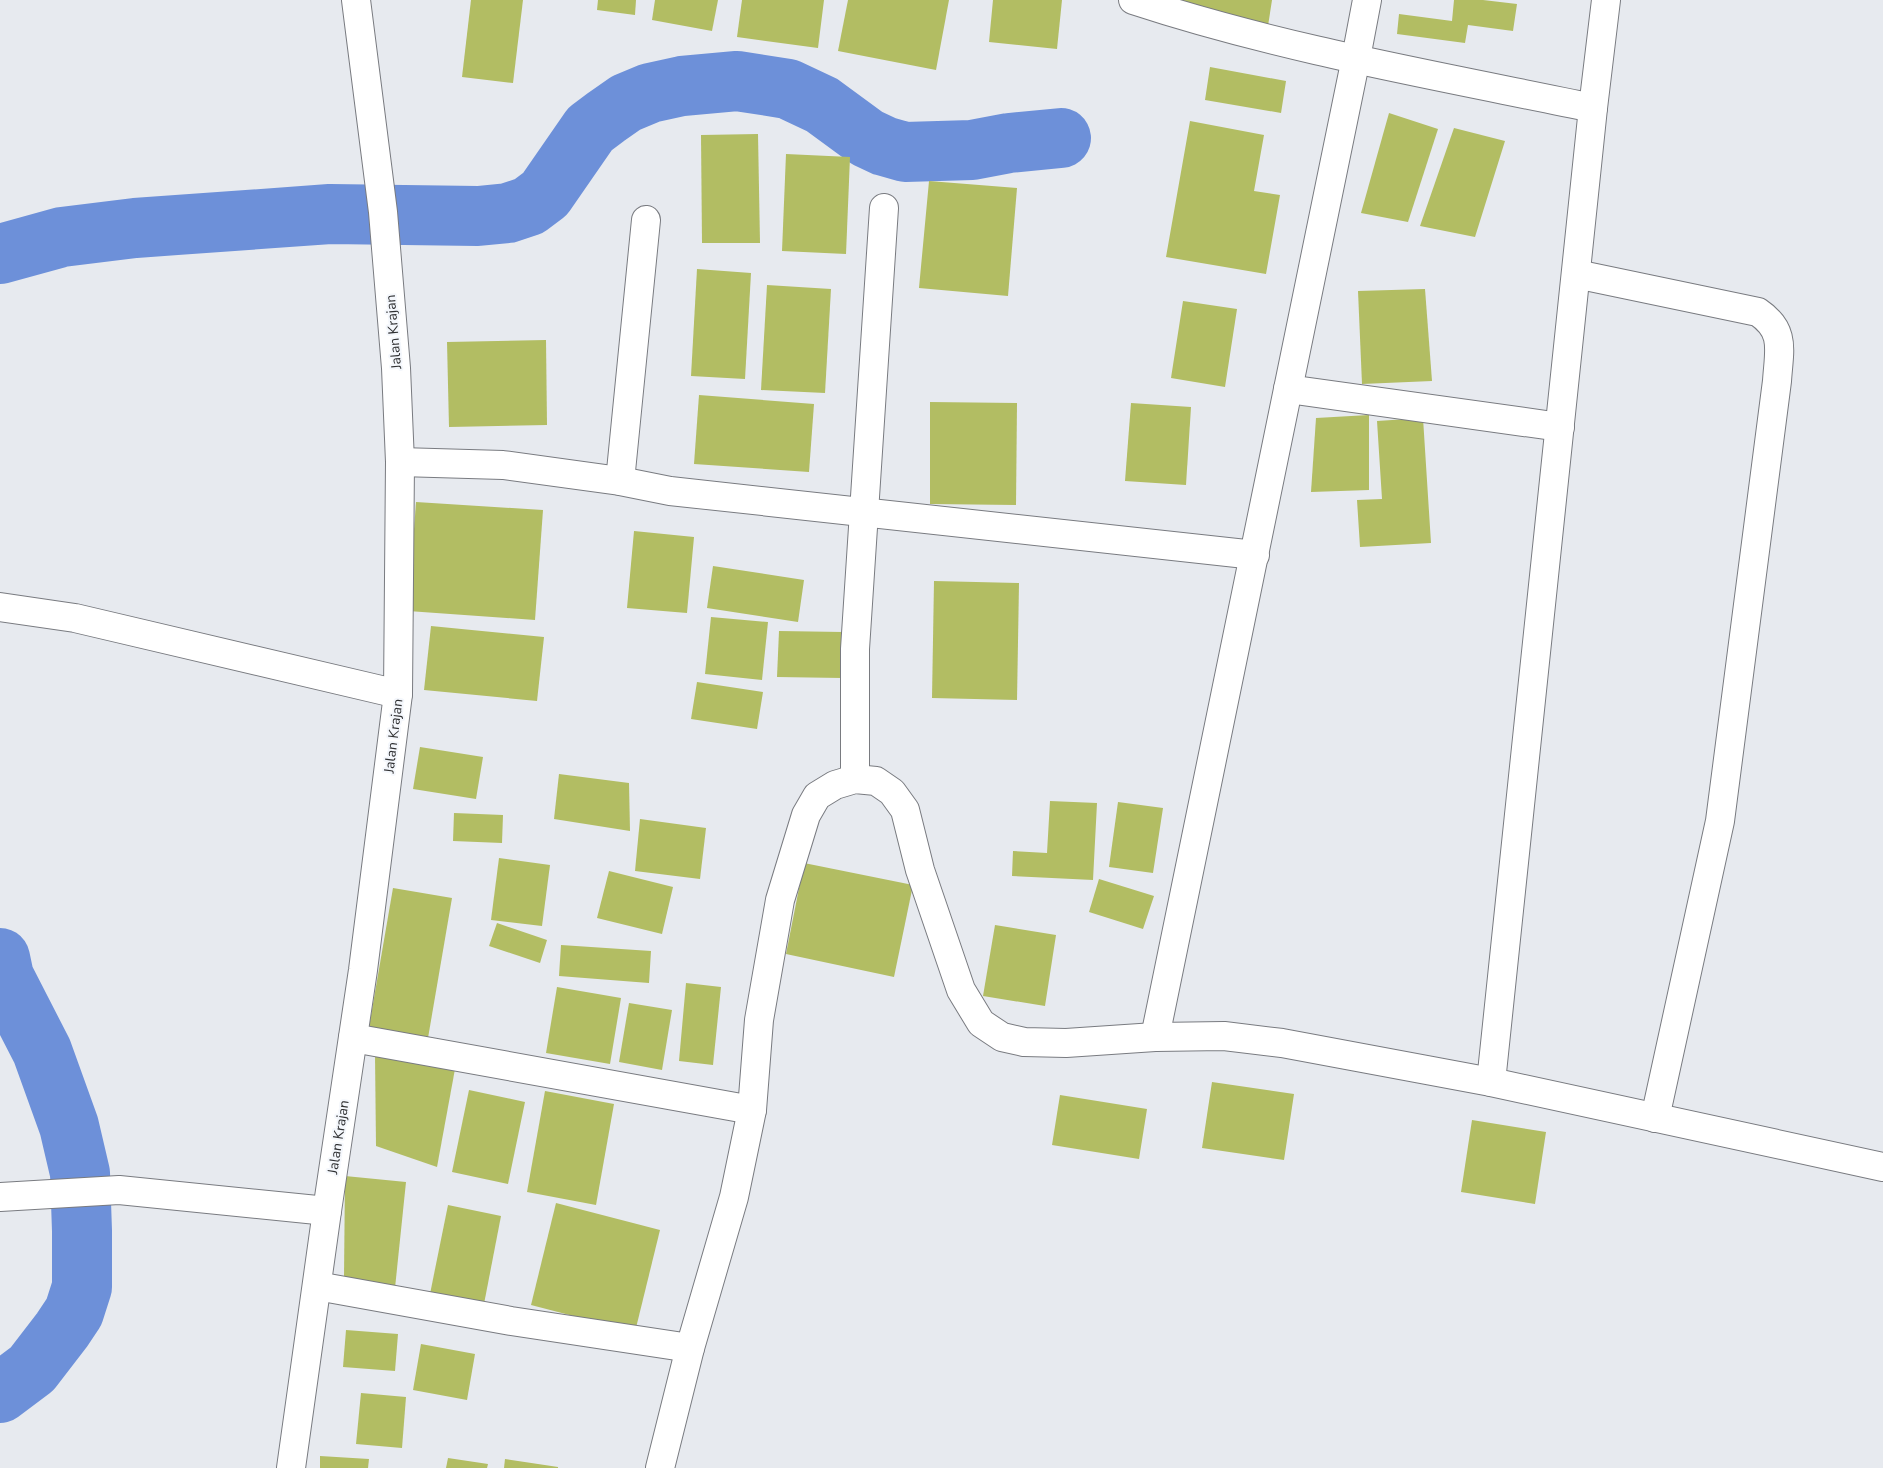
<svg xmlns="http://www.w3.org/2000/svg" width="1883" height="1468" font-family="'Nunito Sans',sans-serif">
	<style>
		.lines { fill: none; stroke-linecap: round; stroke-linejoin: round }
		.river { stroke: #6d90d9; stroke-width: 60 }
		.building { fill: #b2bd63 }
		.street-casing { stroke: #797b80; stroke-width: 30 }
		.street { stroke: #fff; stroke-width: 28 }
		.labels { text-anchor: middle; stroke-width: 4; stroke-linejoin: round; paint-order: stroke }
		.street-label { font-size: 14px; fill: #2f3032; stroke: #f4f7fc }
	</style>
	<rect width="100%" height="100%" fill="#e7eaef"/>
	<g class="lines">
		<g class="river">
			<polyline points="0,254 62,237 135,228 330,214 478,216 508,213 529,206 545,194 590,129 606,117 626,103 650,93 682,86 737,81 788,89 822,105 867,138 884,146 905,152 972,150 1009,143 1061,138"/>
			<polyline points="0,958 4,977 42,1051 69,1126 80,1173 82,1231 82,1287 74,1312 62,1330 32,1369 0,1393"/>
		</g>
	</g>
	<g class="building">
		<polygon points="471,0 523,0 513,83 462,77"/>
		<polygon points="598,0 636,0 635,15 597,10"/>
		<polygon points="655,0 718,0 712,31 652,20"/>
		<polygon points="742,0 824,0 818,48 737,37"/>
		<polygon points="848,0 949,0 936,70 838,51"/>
		<polygon points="993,0 1062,0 1057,49 989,42"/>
		<polygon points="1175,0 1272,0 1268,26"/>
		<polygon points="1454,0 1483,0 1517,4 1513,31 1468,25 1465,43 1397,34 1399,14 1452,21"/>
		<polygon points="1210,67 1286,81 1281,113 1205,100"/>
		<polygon points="1389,113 1438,129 1408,222 1361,213"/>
		<polygon points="1190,121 1264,135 1254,191 1280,195 1266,274 1166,257"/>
		<polygon points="1454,128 1505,141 1475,237 1420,226"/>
		<polygon points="758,134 760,243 702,243 701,135"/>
		<polygon points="786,154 850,157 846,254 782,251"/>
		<polygon points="929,181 1017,188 1008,296 919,288"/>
		<polygon points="697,269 751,273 745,379 691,376"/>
		<polygon points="767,285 831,289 825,393 761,390"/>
		<polygon points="1425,289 1432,381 1362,384 1358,291"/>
		<polygon points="1183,301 1237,309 1225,387 1171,378"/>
		<polygon points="546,340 547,425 449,427 447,342"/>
		<polygon points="699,395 814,404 809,472 694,464"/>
		<polygon points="930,402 1017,403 1016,505 930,504"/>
		<polygon points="1131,403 1191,407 1186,485 1125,481"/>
		<polygon points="1369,415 1369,490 1311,492 1316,418"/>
		<polygon points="1423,418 1431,543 1360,547 1357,500 1382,499 1377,421"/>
		<polygon points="416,502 543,510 535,620 408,611"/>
		<polygon points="634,531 694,537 687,613 627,608"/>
		<polygon points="713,566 804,580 798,622 707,608"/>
		<polygon points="934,581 1019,583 1017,700 932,698"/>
		<polygon points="711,617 768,622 762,680 705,674"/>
		<polygon points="431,626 544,637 537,701 424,690"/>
		<polygon points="779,631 843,632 842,678 777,677"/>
		<polygon points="697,682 763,692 757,729 691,719"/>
		<polygon points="420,747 483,757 476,799 413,789"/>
		<polygon points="559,774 629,783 630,831 554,819"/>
		<polygon points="1050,801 1097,803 1093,880 1012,876 1013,851 1047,853"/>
		<polygon points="1118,802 1163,808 1153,873 1109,867"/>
		<polygon points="454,813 503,815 502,843 453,841"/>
		<polygon points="640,819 706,828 700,879 635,871"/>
		<polygon points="499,858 550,865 542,926 491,920"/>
		<polygon points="804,863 913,885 894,977 786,954"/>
		<polygon points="609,871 673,887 662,934 597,918"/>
		<polygon points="1099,879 1154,896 1143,929 1089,912"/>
		<polygon points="393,888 452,898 428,1038 369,1027"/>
		<polygon points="497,923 547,940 540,963 489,946"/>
		<polygon points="995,925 1056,935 1045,1006 983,996"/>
		<polygon points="561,945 651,951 649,983 559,976"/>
		<polygon points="686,983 721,987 713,1065 679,1061"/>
		<polygon points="557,987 621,998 610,1064 546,1053"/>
		<polygon points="629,1003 672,1010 662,1070 619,1062"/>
		<polygon points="375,1055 455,1069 437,1167 376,1146"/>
		<polygon points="1212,1082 1294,1094 1284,1160 1202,1148"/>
		<polygon points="469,1090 525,1102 508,1184 452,1172"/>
		<polygon points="545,1091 614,1104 596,1205 527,1192"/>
		<polygon points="1060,1095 1147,1109 1139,1159 1052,1145"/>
		<polygon points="1472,1120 1546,1132 1535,1204 1461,1192"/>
		<polygon points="345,1176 406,1182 395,1288 344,1277"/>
		<polygon points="556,1203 660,1230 635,1332 531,1305"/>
		<polygon points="448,1205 501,1216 484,1304 430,1294"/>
		<polygon points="346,1330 398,1334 395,1371 343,1367"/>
		<polygon points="421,1344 475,1354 467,1400 413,1390"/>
		<polygon points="361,1393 406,1397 402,1448 356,1444"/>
		<polygon points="320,1456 369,1459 368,1468 320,1468"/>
		<polygon points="448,1458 488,1464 487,1468 446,1468"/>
		<polygon points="505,1459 558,1467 558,1468 504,1468"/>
	</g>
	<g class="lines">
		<g class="street-casing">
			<g id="street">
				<path d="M1133 0C1282 49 1439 76 1593 108"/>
				<polyline points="1606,0 1593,108 1491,1082 1883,1167"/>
				<path d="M1576 274 1758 312C1786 331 1779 350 1777 381L1720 821 1655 1118"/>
				<polyline points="1288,389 1560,427"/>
				<polyline points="400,462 503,465 620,481 670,491 1255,555"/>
				<polyline points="620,481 646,220"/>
				<polyline points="0,607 75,618 398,694"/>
				<polyline points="855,779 855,649 884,208"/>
				<polyline points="1155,1037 1356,58 1367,0"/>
				<polyline points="353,1038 752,1110"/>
				<polyline points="0,1197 119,1190 327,1211"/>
				<polyline points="317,1286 511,1321 690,1348"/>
				<polyline points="291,1468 327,1211 363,970 398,694 400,462 396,368 383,212 356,0"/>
				<polyline points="660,1468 690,1348 734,1197 752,1110 759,1020 780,900 806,815 817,796 835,785 855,779 876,781 892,792 905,810 920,870 961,990 981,1023 1002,1037 1024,1042 1066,1043 1155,1037 1224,1036 1282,1043 1491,1082"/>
			</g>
		</g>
		<use href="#street" class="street"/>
	</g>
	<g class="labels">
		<g class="street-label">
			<text transform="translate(393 332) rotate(-95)" y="5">Jalan Krajan</text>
			<text transform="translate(393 736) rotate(-83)" y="5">Jalan Krajan</text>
			<text transform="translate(338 1137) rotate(-81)" y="5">Jalan Krajan</text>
		</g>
	</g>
</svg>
